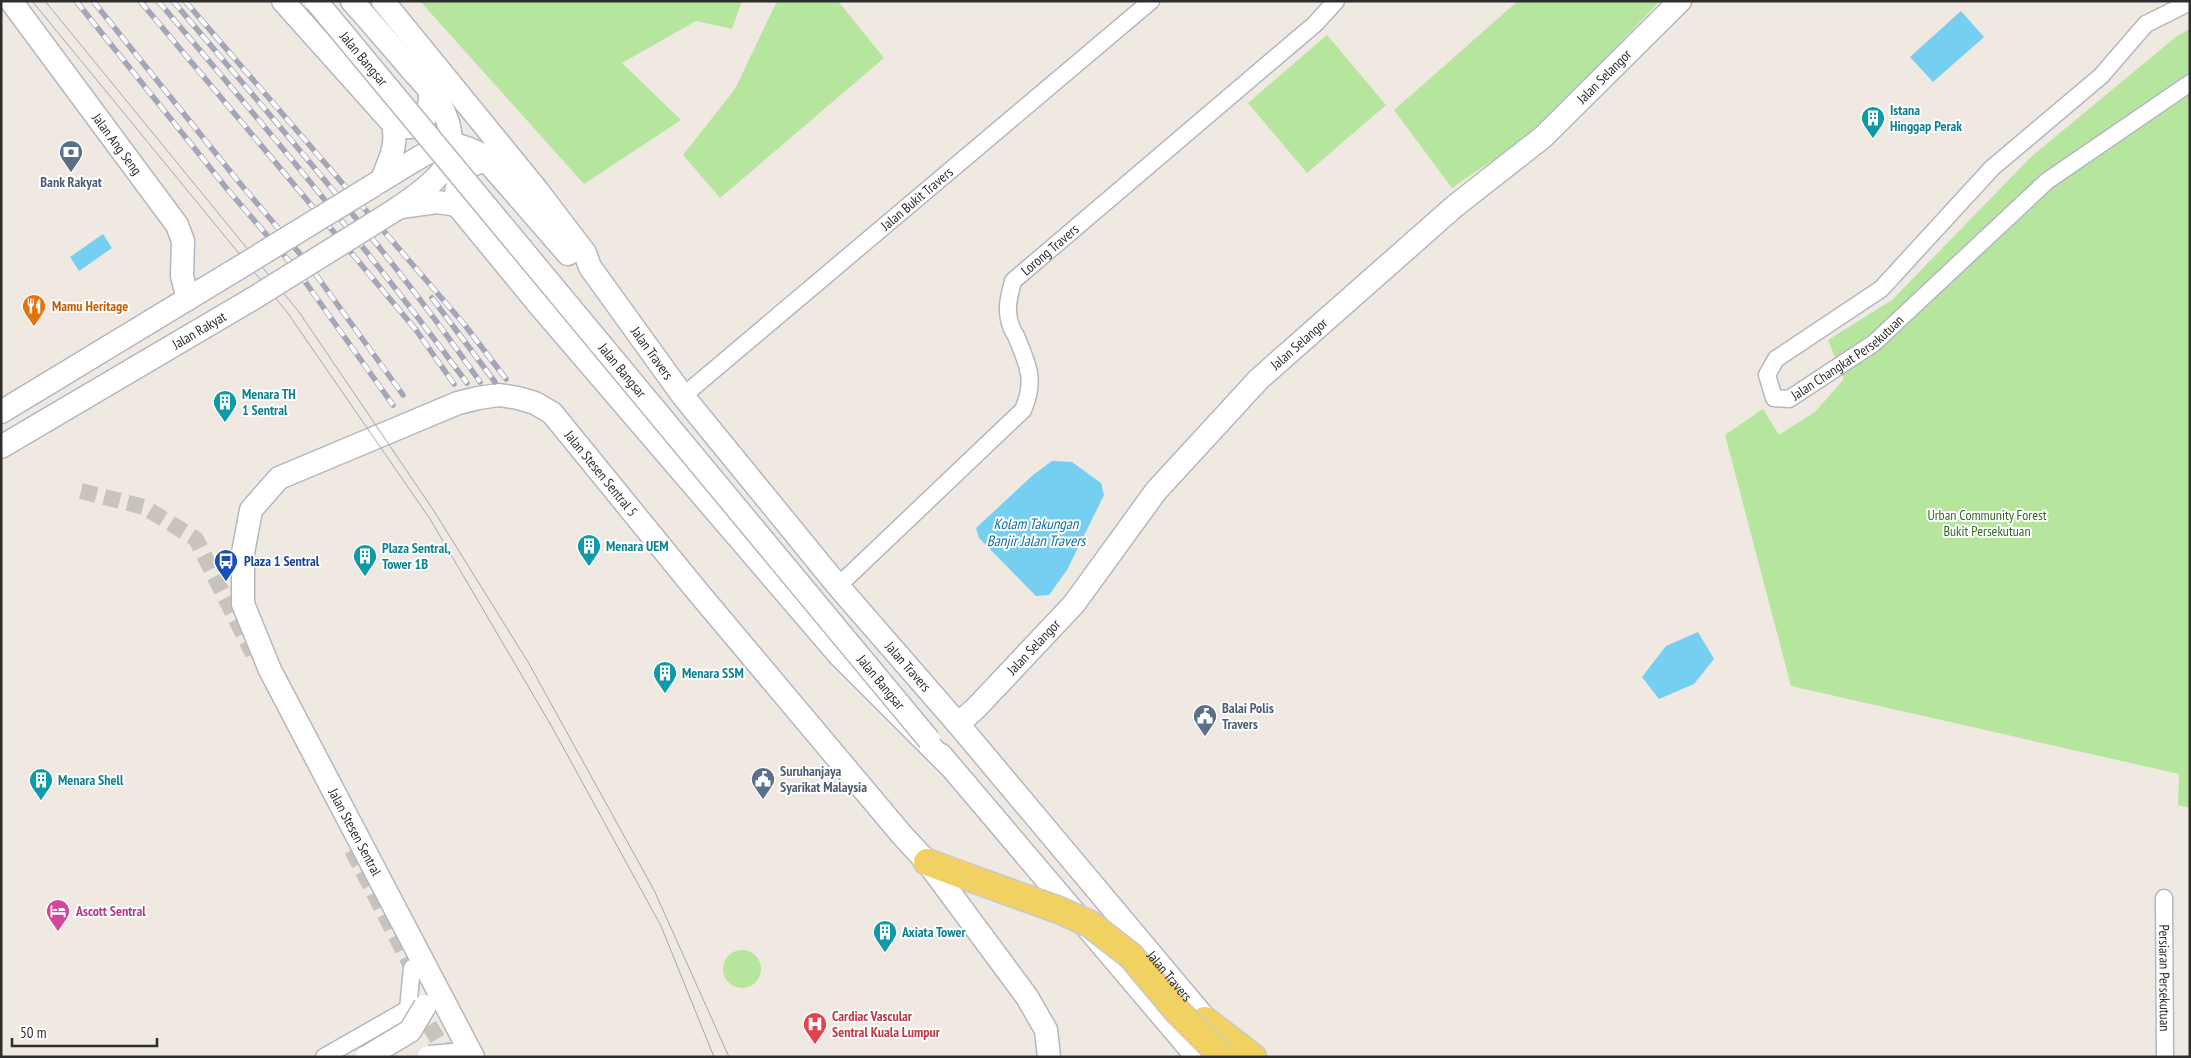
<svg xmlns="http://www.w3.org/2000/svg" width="2191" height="1058" font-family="'PT Sans Narrow',sans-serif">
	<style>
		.green { fill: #b6e59e }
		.water { fill: #75cff0 }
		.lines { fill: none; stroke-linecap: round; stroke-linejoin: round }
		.street-tunnel { stroke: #c8c4bd; stroke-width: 16; stroke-dasharray: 16 8; stroke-linecap: butt }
		.street-casing { stroke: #b4b7c1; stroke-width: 19 }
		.secondary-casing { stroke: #b4b7c1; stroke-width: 25 }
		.primary-casing { stroke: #c9c9c9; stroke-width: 29 }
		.street { stroke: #fff; stroke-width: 16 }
		.secondary { stroke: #fff; stroke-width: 22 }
		.primary { stroke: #f2d163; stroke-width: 26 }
		.tram { stroke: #a3a6b8; stroke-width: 1 }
		.rail-casing { stroke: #a3a6b8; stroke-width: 5.5 }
		.rail { stroke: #fff; stroke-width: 4; stroke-dasharray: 11; stroke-linecap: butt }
		.secondary-bridge-casing { stroke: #b4b7c1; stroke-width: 25; stroke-linecap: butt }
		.primary-bridge-casing { stroke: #c9c9c9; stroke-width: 29; stroke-linecap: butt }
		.secondary-bridge { stroke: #fff; stroke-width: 22 }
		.primary-bridge { stroke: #f2d163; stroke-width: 26 }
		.labels { text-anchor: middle; stroke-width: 4; stroke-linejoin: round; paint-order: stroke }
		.street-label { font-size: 14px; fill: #2e2e2e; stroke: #fff }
		.culture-label { font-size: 14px; font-weight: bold; fill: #0d838f; stroke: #fff; text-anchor: start }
		.service-label { font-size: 14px; font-weight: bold; fill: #4e5e75; stroke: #fff; text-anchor: start }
		.food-label { font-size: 14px; font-weight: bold; fill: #c56008; stroke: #fff; text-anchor: start }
		.park-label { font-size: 14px; fill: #2c6e1b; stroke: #fff }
		.transit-label { font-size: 14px; font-weight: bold; fill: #164399; stroke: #fff; text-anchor: start }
		.hotel-label { font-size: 14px; font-weight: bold; fill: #b23c85; stroke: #fff; text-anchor: start }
		.health-label { font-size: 14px; font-weight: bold; fill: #be3a42; stroke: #fff; text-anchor: start }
		.water-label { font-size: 15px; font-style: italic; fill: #0d6fa3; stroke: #fff }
	</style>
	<rect width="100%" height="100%" fill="#efe9e1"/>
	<g class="green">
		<polygon points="420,1 742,1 732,29 696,21 622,63 681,120 584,184"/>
		<polygon points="777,1 838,1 884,58 720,198 683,155 735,89"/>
		<polygon points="1518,1 1660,1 1534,132 1452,188 1394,110"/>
		<polygon points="2190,29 2190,808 2178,805 2179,774 1791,686 1725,435 1763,409 1779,435 1815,412 1844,379 1828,340 1892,300 2032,156 2177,36"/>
		<polygon points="1327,35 1386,105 1307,173 1248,103"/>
		<circle cx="742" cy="969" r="19"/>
	</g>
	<g class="water">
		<polygon points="1961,11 1984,37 1933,82 1910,57"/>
		<polygon points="103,234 112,248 79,271 70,257"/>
		<polygon points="1052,461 1072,462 1101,483 1104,495 1067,570 1049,595 1036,596 979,538 976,528 1033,475"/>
		<polygon points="1698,632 1714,659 1694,684 1659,699 1642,677 1666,646"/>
	</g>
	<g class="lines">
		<g class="street-tunnel">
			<polyline points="81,491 144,507 196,539 253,654"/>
			<polyline points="352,850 412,968"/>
			<polyline points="407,1020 427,1022 449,1057"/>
		</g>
		<g class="street-casing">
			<g id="street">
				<path id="s1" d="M2190 2 2146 24 2101 76 1992 168 1881 289 1776 359 1767 375 1774 398 1789 399 1874 343 2047 181 2190 83"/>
				<path id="s2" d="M683 396 1151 1"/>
				<path id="s3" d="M838 586 1023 410C1036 380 1028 365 1016 336 1013 331 1010 325 1009 319 1006 305 1010 294 1013 281L1315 24 1336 1"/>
				<path id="s4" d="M2164 898 2165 1057"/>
				<polyline points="324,1057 408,1009 412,968"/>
			</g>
		</g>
		<g class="secondary-casing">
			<g id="secondary">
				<path id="s5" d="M11 1 177 225 183 241 182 276 188 299"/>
				<path d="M283 1 393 124C422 135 431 116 430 90"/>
				<path d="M352 1C372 23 391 46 410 68 423 83 439 98 446 117 452 132 453 150 446 165 438 181 410 200 395 210"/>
				<path id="s6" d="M383 1 537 190 585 253 590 267 683 396 838 586 958 724 1218 1034"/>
				<path d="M489 162C466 159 452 184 457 205L540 306 840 656 950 766"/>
				<path d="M382 180C397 172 436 144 451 144 462 145 472 150 481 154L568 254"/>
				<path d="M377 183 382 180C389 160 398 147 393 124"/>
				<polyline points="401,207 437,202 457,205"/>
				<polyline points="1,412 232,272"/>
				<path id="s7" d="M1 447 254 298"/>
				<path id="s8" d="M958 724 976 708 1074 604 1156 491 1259 379 1455 206 1543 137 1680 1"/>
				<polyline points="941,755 1197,1057"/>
				<path id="s9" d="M473 1057 270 670 243 604V553L251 510 279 478 458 403 478 398 499 395 518 398 535 403 552 413 697 591 902 835 927 862 1027 997 1046 1030 1049 1057"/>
			</g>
		</g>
		<g class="primary-casing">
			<g id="primary">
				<polyline points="927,862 970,878"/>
				<polyline points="1205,1020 1253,1057"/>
			</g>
		</g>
		<use href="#street" class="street"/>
		<use href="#secondary" class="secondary"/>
		<use href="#primary" class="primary"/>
		<g class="tram">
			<polyline points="32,1 287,312 430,519 552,727 661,926 714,1057"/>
			<polyline points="45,1 299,312 434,511 528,662 654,890 729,1057"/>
		</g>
		<g class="rail-casing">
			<g id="rail">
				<polyline points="76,1 228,190 296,269 393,405"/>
				<polyline points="93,1 238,181 306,261 403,395"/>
				<polyline points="140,1 416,330 454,384"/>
				<path d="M158 1C264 125 370 251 467 383"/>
				<path d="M173 1C278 125 387 248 480 382"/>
				<polyline points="185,1 464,324 506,379"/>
				<polyline points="432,298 495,382"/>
			</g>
		</g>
		<use href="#rail" class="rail"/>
		<g class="secondary-bridge-casing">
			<g id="secondary-bridge">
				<path id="s10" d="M316 1 929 740"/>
				<polyline points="232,272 374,185"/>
				<polyline points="254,298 395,210"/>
				<polyline points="367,1057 410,1031 425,1006"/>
				<polyline points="429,1057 453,1055"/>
			</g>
		</g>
		<g class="primary-bridge-casing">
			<polyline id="primary-bridge" points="970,878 1059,910 1090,924 1131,956 1177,1011 1223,1057"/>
		</g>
		<use href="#secondary-bridge" class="secondary-bridge"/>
		<use href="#primary-bridge" class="primary-bridge"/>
	</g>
	<defs>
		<g id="building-pin" transform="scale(1.25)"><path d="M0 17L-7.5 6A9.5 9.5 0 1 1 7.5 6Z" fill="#0f9aa8" stroke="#fff"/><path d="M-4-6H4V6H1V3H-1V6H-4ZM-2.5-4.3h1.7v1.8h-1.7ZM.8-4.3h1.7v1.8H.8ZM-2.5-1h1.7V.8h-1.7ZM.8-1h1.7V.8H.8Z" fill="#fff"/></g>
		<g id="bank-pin" transform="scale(1.25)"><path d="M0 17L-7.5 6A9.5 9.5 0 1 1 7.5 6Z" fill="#5c6f8a" stroke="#fff"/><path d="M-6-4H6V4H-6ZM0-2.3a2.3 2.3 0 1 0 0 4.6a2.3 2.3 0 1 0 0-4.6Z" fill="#fff"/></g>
		<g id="restaurant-pin" transform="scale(1.25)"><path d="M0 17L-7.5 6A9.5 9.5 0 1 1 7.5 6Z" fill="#e8710a" stroke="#fff"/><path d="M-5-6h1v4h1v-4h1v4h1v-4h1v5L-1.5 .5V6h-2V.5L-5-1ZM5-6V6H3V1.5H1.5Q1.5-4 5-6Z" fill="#fff"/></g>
		<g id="bus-pin" transform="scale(1.25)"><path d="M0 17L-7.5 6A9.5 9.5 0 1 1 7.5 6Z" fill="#1a4fb4" stroke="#fff"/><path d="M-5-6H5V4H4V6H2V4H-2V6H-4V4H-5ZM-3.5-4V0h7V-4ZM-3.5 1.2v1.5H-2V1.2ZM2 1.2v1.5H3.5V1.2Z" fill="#fff"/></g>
		<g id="civic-pin" transform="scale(1.25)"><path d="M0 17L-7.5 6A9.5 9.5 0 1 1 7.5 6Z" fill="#5c6f8a" stroke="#fff"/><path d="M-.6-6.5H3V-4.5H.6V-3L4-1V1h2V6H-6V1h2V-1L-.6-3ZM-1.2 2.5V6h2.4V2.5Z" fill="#fff"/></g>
		<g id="hotel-pin" transform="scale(1.25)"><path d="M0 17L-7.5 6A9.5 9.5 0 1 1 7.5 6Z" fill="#d1479c" stroke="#fff"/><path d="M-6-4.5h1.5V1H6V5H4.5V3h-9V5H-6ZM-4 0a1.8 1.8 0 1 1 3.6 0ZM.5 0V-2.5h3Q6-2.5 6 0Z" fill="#fff"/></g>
		<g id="hospital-pin" transform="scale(1.25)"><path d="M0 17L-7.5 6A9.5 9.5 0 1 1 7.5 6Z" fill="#e0444e" stroke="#fff"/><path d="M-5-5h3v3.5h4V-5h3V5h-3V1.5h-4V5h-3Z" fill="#fff"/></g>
	</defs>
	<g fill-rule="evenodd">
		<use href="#building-pin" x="1873" y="118"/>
		<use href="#bank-pin" x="71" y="152"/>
		<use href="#restaurant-pin" x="34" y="306"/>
		<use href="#building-pin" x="225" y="402"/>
		<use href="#building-pin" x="589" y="546"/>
		<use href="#building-pin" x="365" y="556"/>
		<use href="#bus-pin" x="226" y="561"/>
		<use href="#building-pin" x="665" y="673"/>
		<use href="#civic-pin" x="1205" y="716"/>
		<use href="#civic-pin" x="763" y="779"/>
		<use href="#building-pin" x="41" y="780"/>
		<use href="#hotel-pin" x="58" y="911"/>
		<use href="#building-pin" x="885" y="932"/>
		<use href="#hospital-pin" x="815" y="1024"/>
	</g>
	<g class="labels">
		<g class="street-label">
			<text dy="5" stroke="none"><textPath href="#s10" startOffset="75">Jalan Bangsar</textPath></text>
			<text dy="5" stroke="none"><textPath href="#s8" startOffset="918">Jalan Selangor</textPath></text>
			<text dy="5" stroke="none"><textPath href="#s5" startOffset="178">Jalan Ang Seng</textPath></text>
			<text dy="5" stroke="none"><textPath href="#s2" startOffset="306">Jalan Bukit Travers</textPath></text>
			<text dy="5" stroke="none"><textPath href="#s3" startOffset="438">Lorong Travers</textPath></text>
			<text dy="5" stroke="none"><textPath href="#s7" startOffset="230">Jalan Rakyat</textPath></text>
			<text dy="5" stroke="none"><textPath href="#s8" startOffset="512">Jalan Selangor</textPath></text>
			<text dy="5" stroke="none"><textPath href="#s6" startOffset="444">Jalan Travers</textPath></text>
			<text dy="5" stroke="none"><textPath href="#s1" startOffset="680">Jalan Changkat Persekutuan</textPath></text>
			<text dy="5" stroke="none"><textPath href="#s10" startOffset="480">Jalan Bangsar</textPath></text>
			<text dy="5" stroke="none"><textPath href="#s9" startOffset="1016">Jalan Stesen Sentral 5</textPath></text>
			<text dy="5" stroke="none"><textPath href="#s8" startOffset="108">Jalan Selangor</textPath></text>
			<text dy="5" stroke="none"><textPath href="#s6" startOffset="849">Jalan Travers</textPath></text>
			<text dy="5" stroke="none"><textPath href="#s10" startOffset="885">Jalan Bangsar</textPath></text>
			<text transform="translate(355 832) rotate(62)" y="5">Jalan Stesen Sentral</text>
			<text dy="5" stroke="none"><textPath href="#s6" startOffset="1254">Jalan Travers</textPath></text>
			<text dy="5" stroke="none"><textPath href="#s4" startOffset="80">Persiaran Persekutuan</textPath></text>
		</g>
		<g class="culture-label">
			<text x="1890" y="115">Istana<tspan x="1890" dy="16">Hinggap Perak</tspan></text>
			<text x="242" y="399">Menara TH<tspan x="242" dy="16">1 Sentral</tspan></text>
			<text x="606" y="551">Menara UEM</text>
			<text x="382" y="553">Plaza Sentral,<tspan x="382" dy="16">Tower 1B</tspan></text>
			<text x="682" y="678">Menara SSM</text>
			<text x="58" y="785">Menara Shell</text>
			<text x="902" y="937">Axiata Tower</text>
		</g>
		<g class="service-label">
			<text x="71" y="187" text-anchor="middle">Bank Rakyat</text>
			<text x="1222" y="713">Balai Polis<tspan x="1222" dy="16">Travers</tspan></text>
			<text x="780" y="776">Suruhanjaya<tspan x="780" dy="16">Syarikat Malaysia</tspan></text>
		</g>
		<g class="food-label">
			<text x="52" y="311">Mamu Heritage</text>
		</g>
		<g class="park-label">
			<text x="1987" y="520">Urban Community Forest<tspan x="1987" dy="16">Bukit Persekutuan</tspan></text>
		</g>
		<g class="transit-label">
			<text x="244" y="566">Plaza 1 Sentral</text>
		</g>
		<g class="hotel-label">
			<text x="76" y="916">Ascott Sentral</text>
		</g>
		<g class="health-label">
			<text x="832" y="1021">Cardiac Vascular<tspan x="832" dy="16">Sentral Kuala Lumpur</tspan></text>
		</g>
		<g class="water-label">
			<text x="1036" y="529">Kolam Takungan<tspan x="1036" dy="17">Banjir Jalan Travers</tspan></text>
		</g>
	</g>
	<rect width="2191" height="1058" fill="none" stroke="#2e2e2e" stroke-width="5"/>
	<path d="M12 1038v8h145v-8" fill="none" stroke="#2e2e2e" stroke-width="2.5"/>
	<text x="20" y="1038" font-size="15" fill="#2e2e2e" stroke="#ffffff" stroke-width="4" paint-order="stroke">50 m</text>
</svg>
